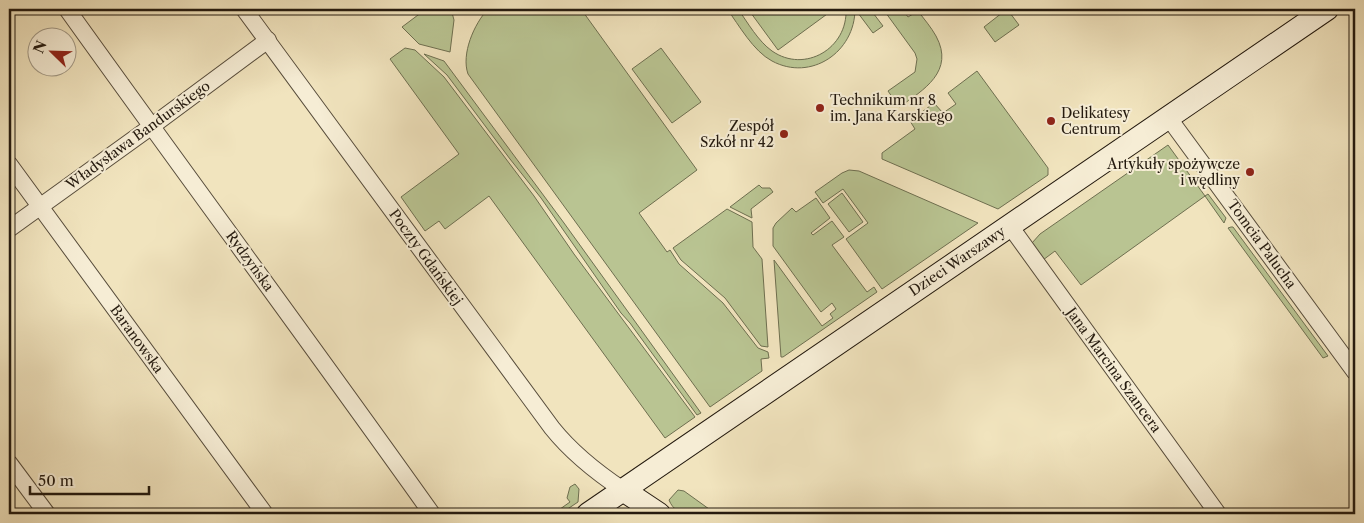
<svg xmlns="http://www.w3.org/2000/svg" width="1364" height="523" font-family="'Libre Caslon Text',serif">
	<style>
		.green { fill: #b9c492; stroke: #6e6f50 }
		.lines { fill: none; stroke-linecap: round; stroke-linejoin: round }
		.street-casing { stroke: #574c3b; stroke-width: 18 }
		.secondary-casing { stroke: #241a0f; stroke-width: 24 }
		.street { stroke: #f6edd5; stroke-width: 16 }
		.secondary { stroke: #f6edd5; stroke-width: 22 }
		.poi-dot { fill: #8f2418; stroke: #f6edd5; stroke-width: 2 }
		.labels { text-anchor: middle; stroke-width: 4; stroke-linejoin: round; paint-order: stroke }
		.poi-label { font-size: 14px; fill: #241a0f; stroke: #f6edd5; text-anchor: start }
		.street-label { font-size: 14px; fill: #241a0f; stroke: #f6edd5 }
	</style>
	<rect width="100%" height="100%" fill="#f1e4be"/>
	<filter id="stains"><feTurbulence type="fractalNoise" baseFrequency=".004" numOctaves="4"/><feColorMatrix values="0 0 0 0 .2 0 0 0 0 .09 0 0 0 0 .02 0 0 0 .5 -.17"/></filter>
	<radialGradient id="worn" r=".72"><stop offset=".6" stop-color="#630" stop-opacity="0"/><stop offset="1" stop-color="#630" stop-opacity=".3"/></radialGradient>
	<g class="green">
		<polygon points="426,9 451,9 454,20 450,52 419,44 402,27"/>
		<path d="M488 9H581L697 170 639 213 667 252 670 250 679 264 723 303 758 348 768 352 769 358 761 359 762 371 710 407 468 74C461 54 474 24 488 9Z"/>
		<path d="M727 9H738C748 23 758 41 772 51 805 74 848 48 846 9H855C855 52 811 82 772 61 753 51 739 25 727 9Z"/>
		<polygon points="748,9 834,9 778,50"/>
		<polygon points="855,9 870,9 883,26 873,33"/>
		<path d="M883 9H902L908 17 918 11C924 19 931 27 936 36 955 71 924 90 899 107L888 91 915 72 917 59 915 53Z"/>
		<polygon points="1007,9 1019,25 995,42 984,27"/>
		<polygon points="405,48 415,50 444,77 534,196 574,254 695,417 665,438 489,196 445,229 439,221 425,231 401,197 459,154 390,59"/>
		<polygon points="661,48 701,102 672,123 632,69"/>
		<polygon points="424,54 444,61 564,223 701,413 697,415 630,323 621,313 541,198 510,159 447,75"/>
		<polygon points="977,71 1048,168 1048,175 998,209 882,159 882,153 915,129 910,121 934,103 943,113 956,104 948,93"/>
		<polygon points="1168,145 1205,196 1208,194 1226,218 1224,223 1205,196 1081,285 1055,251 1043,260 1032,243 1040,234"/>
		<polygon points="849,170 859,171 978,223 882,289 846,239 868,223 843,189 823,203 815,192 842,173"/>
		<polygon points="759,185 762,188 770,188 773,192 751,209 752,218 730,207"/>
		<polygon points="842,193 863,222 849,232 828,204"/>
		<polygon points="816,198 830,218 811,233 813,235 832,221 844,237 832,245 867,292 874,287 877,292 783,357 781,357 774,260 822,326 833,318 830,314 836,309 832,303 821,312 773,246 773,228 776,223 792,208 796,212"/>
		<polygon points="727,209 752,222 753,247 762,259 768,347 761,346 725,298 681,260 673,248"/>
		<polygon points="1231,227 1233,227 1328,356 1323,358 1228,228"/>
		<polygon points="575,484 579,489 578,502 560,514 553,514 570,502 567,498 570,487"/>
		<path d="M678 490 684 491 716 514C699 514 677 520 669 500Z"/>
	</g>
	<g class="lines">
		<g class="street-casing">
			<g id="street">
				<path d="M67 9C188 178 312 345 432 514"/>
				<path d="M244 9 552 428C572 453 596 472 623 490"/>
				<polyline points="1168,117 1355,372"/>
				<polyline points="9,164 265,514"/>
				<polyline points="1010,226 1218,514"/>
				<polyline points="9,229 152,126 268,40"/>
				<polyline points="9,463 47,514"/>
			</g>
		</g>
		<g class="secondary-casing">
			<g id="secondary">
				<polyline points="623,490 659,514"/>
				<polyline points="588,514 1327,9"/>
			</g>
		</g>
		<use href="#street" class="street"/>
		<use href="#secondary" class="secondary"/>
	</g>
	<g class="poi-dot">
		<circle cx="820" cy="108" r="5"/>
		<circle cx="1051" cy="121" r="5"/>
		<circle cx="784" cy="134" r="5"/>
		<circle cx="1250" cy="172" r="5"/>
	</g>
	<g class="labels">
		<g class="poi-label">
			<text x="830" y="105">Technikum nr 8<tspan x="830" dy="16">im. Jana Karskiego</tspan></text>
			<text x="1061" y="118">Delikatesy<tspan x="1061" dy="16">Centrum</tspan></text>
			<text x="774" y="131" text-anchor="end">Zespół<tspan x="774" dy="16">Szkół nr 42</tspan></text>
			<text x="1240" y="169" text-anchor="end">Artykuły spożywcze<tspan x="1240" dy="16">i wędliny</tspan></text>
		</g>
		<g class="street-label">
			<text transform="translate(138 135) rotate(-36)" y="5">Władysława Bandurskiego</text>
			<text transform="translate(1262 244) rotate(54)" y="5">Tomcia Palucha</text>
			<text transform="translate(426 257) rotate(54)" y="5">Poczty Gdańskiej</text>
			<text transform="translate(250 261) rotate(54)" y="5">Rydzyńska</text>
			<text transform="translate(957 261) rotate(-34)" y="5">Dzieci Warszawy</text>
			<text transform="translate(137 339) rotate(54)" y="5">Baranowska</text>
			<text transform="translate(1114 370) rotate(54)" y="5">Jana Marcina Szancera</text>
		</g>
	</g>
	<rect width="1364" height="523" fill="none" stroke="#f1e4be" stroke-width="30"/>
	<rect x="10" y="10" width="1344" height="503" fill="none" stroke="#241a0f" stroke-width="2.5"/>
	<rect x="15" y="15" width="1334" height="493" fill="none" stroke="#241a0f"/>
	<g transform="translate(52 52) rotate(293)"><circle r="24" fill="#f6edd5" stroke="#a29986"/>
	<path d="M0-4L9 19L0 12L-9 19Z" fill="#8f2418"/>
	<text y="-8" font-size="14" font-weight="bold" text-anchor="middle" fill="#241a0f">N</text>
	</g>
	<path d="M30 486v8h119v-8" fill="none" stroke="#241a0f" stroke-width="2.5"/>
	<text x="38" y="486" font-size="15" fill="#241a0f" stroke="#f6edd5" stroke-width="4" paint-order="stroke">50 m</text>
	<rect width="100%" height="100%" filter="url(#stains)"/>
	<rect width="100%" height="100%" fill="url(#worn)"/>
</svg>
